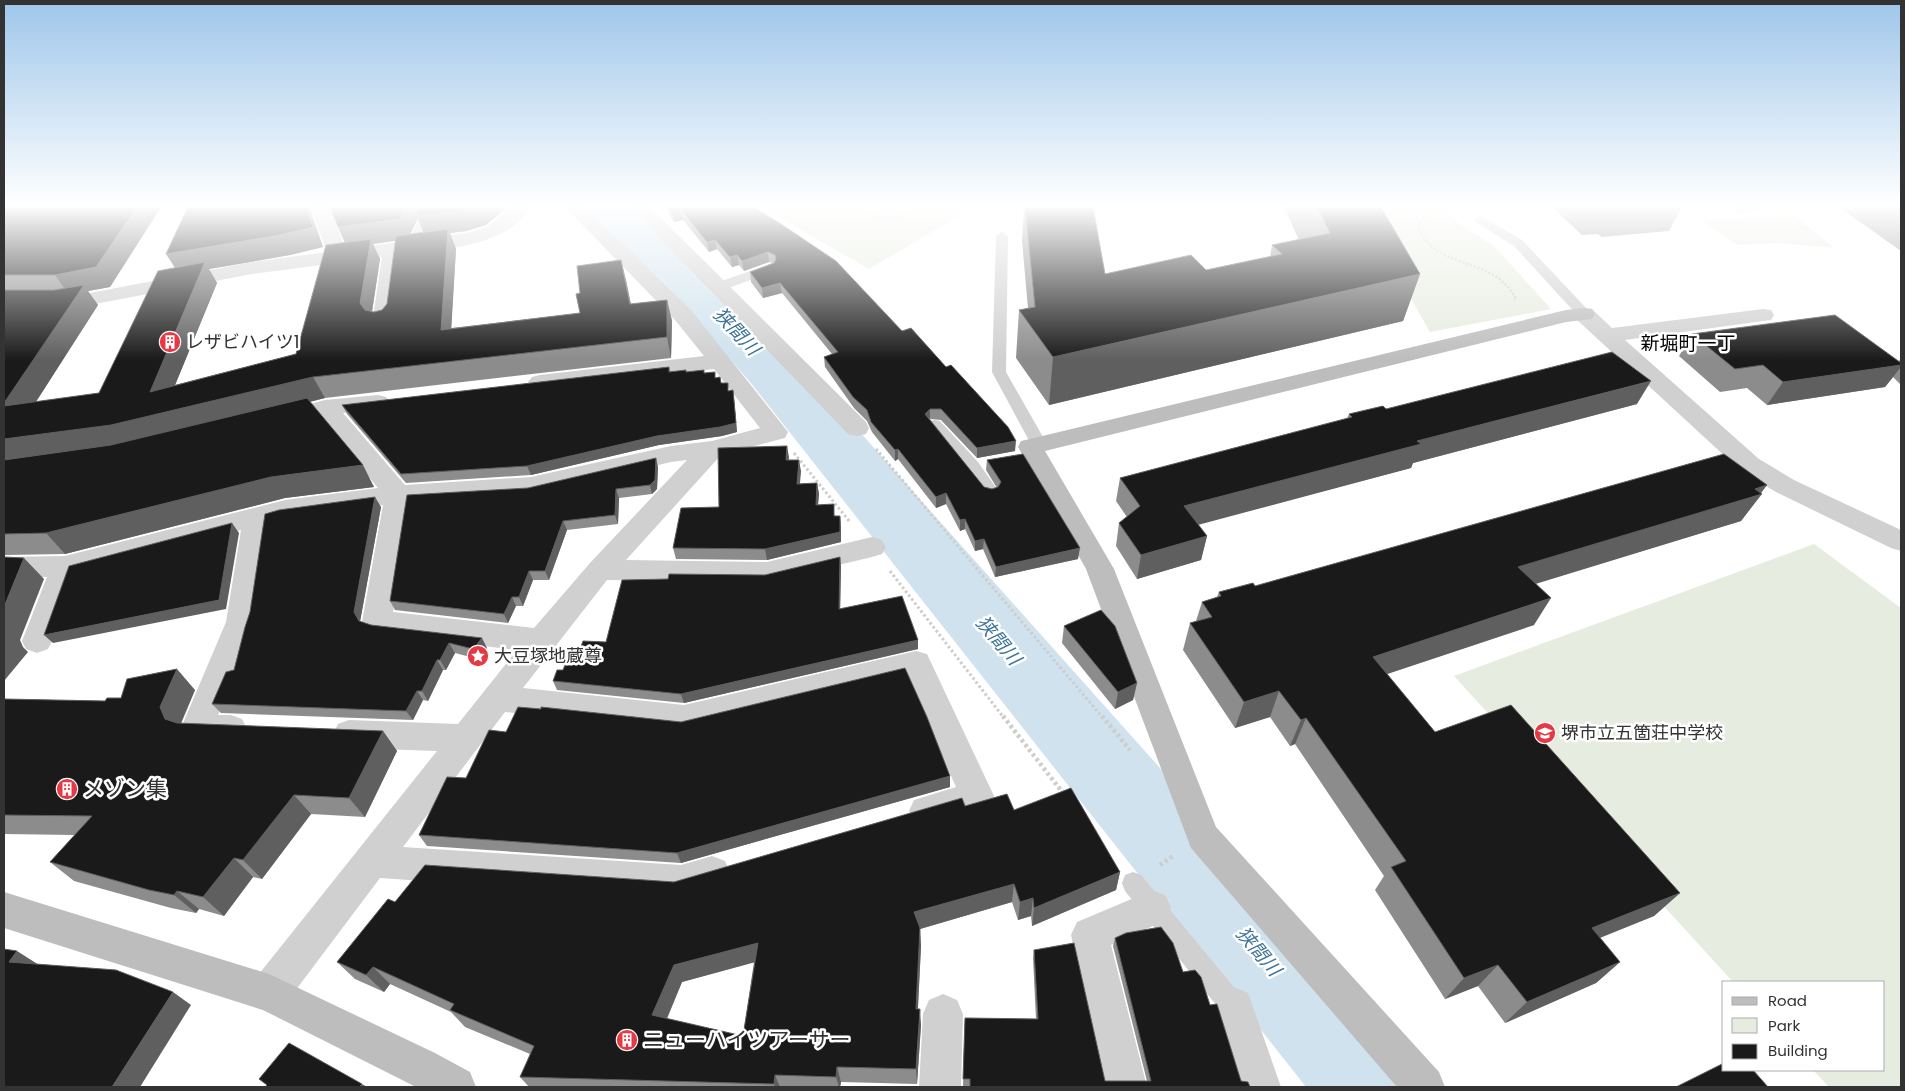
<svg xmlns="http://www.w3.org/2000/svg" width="1905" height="1091" font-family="Poppins,'Noto Sans JP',sans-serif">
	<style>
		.green { fill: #e6ecdf }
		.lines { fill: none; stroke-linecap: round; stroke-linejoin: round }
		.river { fill: #cfe2ee; fill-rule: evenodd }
		.path-far2 { stroke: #cdcdcd; stroke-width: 2.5; stroke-dasharray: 2 2; stroke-linecap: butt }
		.path-far1 { stroke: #cdcdcd; stroke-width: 3; stroke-dasharray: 2.5 2.5; stroke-linecap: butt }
		.path { stroke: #cdcdcd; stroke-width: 4.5; stroke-dasharray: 3 3; stroke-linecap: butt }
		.lane { fill: #d0d0d0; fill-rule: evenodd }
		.street { fill: #d0d0d0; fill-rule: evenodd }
		.secondary { fill: #bdbdbd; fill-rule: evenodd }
		.wall { fill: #8c8c8c; fill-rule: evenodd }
		.shaded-wall { fill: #5f5f5f }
		.building { fill: #1a1a1a; stroke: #5f5f5f; fill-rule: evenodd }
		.labels { text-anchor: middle; stroke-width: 5; stroke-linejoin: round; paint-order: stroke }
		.poi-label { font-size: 18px; fill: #333; stroke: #fff; text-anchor: start }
		.water-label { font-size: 19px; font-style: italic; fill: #3f7597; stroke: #fff }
		.neighbourhood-label { font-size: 19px; fill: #000; stroke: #fff }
		.near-poi-label { font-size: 21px; fill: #333; stroke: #fff; text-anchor: start }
	</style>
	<rect width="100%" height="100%" fill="#fff"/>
	<g class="green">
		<polygon points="762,207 974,207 869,269"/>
		<polygon points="1359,207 1444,207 1458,223 1494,246 1551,309 1430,332"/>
		<polygon points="1794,215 1834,248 1778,243 1737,245 1702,220"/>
		<polygon points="1814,544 1901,608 1901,1087 1829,1087 1813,1070 1884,1070 1884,982 1733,982 1454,676"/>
	</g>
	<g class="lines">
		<polygon class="river" points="585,207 638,207 714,275 792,356 1411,1049 1426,1087 1306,1087 750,382 676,297 592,217"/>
		<g class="path-far2">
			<polyline points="841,207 884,218 919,212 925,207"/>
			<path d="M1433 207 1422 219 1418 229C1421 233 1424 238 1427 242 1454 269 1493 260 1516 298L1514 300"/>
		</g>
		<g class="path-far1">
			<polyline points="876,449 1103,718"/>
			<polyline points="794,453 850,522"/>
			<polyline points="890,571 1004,718"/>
		</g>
		<g class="path">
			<polyline points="1003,716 1063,793"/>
			<polyline points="1102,716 1130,750"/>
			<polyline points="1160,865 1173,856"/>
		</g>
		<g class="lane">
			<polygon points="424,207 436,207 418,248 412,252 408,251 406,248"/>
			<polygon points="1481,216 1522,240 1589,311 1591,314 1589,317 1579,317 1514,246 1477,223 1475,220 1477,217"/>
			<polygon points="1002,232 1008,236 1006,372 1048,446 1046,450 1040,451 1034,450 1032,446 992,372 996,236"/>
			<polygon points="770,264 775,265 776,268 775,271 723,290 713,290 711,287 713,284"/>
			<polygon points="935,420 940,421 978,462 999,492 997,496 991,498 985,496 966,470 930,429 927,425 930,421"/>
			<polygon points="1133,872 1141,875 1243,998 1246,1007 1243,1016 1234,1019 1225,1016 1125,891 1122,883 1125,875"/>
		</g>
		<g class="street">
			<path d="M310 207H329L346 249 466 233 487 227 511 207H532C504 248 446 248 403 254L394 324 391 329 383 331 375 329 372 324 382 257 252 274 69 309H4V297H69L252 262 327 252Z"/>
			<path d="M565 207H585L691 310 788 432 785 438 721 455 626 560 767 562 872 537 882 540 886 547 882 554 872 557 767 582 607 580 523 688 684 705 916 651 927 654 994 796 989 807 926 826 914 822 909 811 914 800 956 787 907 677 684 731 505 712 403 847 681 865 712 856 725 861 730 873 725 885 681 899 380 878 283 1007 269 1012 255 1007 250 993 255 979 437 751 349 748 338 744 333 734 338 724 349 720 458 724 517 650 377 633 367 630 362 622 383 505 285 518 270 522 256 622 218 715H231L242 719 247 729 242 739C225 745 203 744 186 738L181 728 226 622 241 530 76 573 52 641 48 649 37 653 26 649 22 641 47 577H4V557L65 556 285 500 378 488 320 417 281 427 272 424 269 419 272 414 325 400 378 395 386 397 390 402 386 407 343 413 405 485 531 477 671 446 712 441 760 428 714 369 540 389 532 387 528 382 532 377 540 375 704 356 675 320ZM687 460 590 563 534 628 393 612 410 502 531 495 671 462Z"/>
			<polygon points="630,207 650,207 866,422 869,428 866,434 857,436 848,434"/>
			<polygon points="1732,207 1760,207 1758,211 1741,213 1734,211"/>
			<polygon points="1584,308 1592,309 1612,328 1763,309 1771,310 1774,315 1771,320 1763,321 1625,340 1759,459 1794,480 1901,530 1901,551 1891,548 1776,492 1741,471 1576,319 1573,314 1576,309"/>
			<polygon points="1153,890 1166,896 1171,908 1166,920 1111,945 1147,1087 1105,1087 1071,935 1077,922"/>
			<polygon points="1234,987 1248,993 1281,1087 1239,1087 1214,1007 1220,993"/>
			<polygon points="943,994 957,1000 963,1014 961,1087 919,1087 923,1014 929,1000"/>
		</g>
		<g class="secondary">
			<polygon points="1584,308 1592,309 1595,314 1592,319 1566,322 1045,451 1114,569 1216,827 1439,1072 1445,1087 1397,1087 1191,848 1086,569 1018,447 1021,441 1030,439 1566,310"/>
			<polygon points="4,892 269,974 435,1053 470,1072 476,1087 416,1087 263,1010 4,928"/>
		</g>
	</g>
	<g class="wall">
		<path d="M4 207H161L110 287 88 291 98 305 36 402 99 393 175 268 188 207H309L323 247 290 255 209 269 217 283 175 385 296 354 345 243 330 207 504 210 486 225 466 231 450 233 456 249 451 328 580 313 626 280 631 304 667 300 672 321 671 358 325 398 310 402 374 487 285 498 65 554 4 555ZM418 218 423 232 410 234ZM396 240 387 304 382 310 374 312H372L380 259 373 244Z"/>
		<polygon points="665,207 754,207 1015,451 977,458 941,420 930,419 984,487 992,489 997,488 986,470 987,460 1078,559 995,577 983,549 975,551 965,529 960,531 946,504 936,508 898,459 895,461 872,432 867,421 854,408 825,367 824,357 832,354 782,293 763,298 751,282 750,272 773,263 769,262 744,271 739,265 732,267 717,249 709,252 683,220 674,222"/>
		<polygon points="1024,207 1093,207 1105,274 1206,270 1270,257 1272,245 1299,240 1284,207 1381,207 1420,274 1403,321 1049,405 1016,358 1019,310 1028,308 1022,241"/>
		<polygon points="1552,207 1682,207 1669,231 1602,237 1598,234 1582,235"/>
		<polygon points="1839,207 1901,207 1901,251"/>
		<polygon points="1692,334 1899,361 1901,359 1901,385 1893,377 1885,387 1767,405 1747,388 1720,392 1679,356"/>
		<polygon points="669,367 670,371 704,373 716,378 720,377 721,383 729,391 733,390 734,399 737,432 722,436 659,445 531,475 406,483 347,414 342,405"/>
		<polygon points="1637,404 1413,463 1411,468 1198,524 1207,536 1201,560 1137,579 1116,546 1119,523 1127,517 1116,501 1120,478 1347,419 1349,414 1386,409"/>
		<polygon points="789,457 788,460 801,471 799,484 817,483 819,494 818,505 836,516 840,516 841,527 841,542 767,560 676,559 673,548 719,507"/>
		<polygon points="658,467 657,489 652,494 619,498 618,524 567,530 549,580 533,580 523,606 516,606 508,623 395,610 390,601 528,488"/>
		<polygon points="1767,485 1741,521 1536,583 1534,625 1387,674 1435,732 1680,893 1654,916 1600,938 1620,962 1596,983 1505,1023 1478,986 1445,999 1375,890 1384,876 1295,744 1290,746 1270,717 1235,728 1183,650 1190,623 1196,621 1202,602 1217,597 1219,592 1255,586"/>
		<polygon points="381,507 360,621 371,625 487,648 478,659 455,653 446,670 443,670 428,701 423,700 413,720 221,713 212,704 234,670"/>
		<polygon points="840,557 841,566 840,609 918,640 918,649 684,703 557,690 553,681 563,670 577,658 606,642 668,579 765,575"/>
		<polygon points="1064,626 1137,683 1133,700 1115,709 1062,643"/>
		<polygon points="195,690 181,724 383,731 397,751 365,817 311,814 262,879 253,877 224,916 199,909 196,913 171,908 74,881 50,862 75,835 4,834 4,699 105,701"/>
		<polygon points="950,776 950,787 681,863 427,846 419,835 466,778"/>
		<path d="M965 806 1014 810 1120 872 1116 890 1032 926 1031 916 1018 920 1012 902 920 929 921 946 918 1009 921 1025 917 1084 841 1082 840 1087H529L520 1077 530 1054 465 1027 451 1012 390 984 384 992 355 979 337 962 395 902 674 882ZM754 962 743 1036 667 1019 682 982Z"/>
		<polygon points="1115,938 1183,972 1210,1005 1241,1081 963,1086 965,1018 1036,1019 1033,958 1034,950 1105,1081 1147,1081 1113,946"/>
	</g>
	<g class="shaded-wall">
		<polygon points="137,207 161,207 110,287 88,291 98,305 19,428 4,409 4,403 69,295 55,275"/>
		<polygon points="306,207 309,207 323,247 290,255 209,269 217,283 164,412 313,377 325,398 127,446 4,463 4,439 150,392 179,274 166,254"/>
		<polygon points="405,207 505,207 504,210 486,225 466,231 450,233 456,249 450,350 441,330 425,237 418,218 408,239 373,244 380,259 370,324 360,303 347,247 338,227"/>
		<polygon points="681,210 683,220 674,222 672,212"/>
		<polygon points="715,240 717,249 709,252 707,242"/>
		<polygon points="768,252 769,262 744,271 742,261"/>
		<polygon points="737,255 739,265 732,267 730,257"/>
		<polygon points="621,260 626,280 635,325 630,304"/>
		<polygon points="1420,274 1403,321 1049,405 1053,357"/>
		<polygon points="780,283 782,293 763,298 762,288"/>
		<polygon points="667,300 672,321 671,358 667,337"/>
		<polygon points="1901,365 1901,367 1885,387 1767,405 1783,382"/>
		<polygon points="1651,381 1637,404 1413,463 1411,468 1179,530 1184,506 1417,441"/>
		<polygon points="733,390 734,399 737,432 722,436 659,445 531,475 527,466"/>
		<polygon points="930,409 930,419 925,414"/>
		<polygon points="1016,441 1015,451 977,458 977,448"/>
		<polygon points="787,446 789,457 788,471 786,460"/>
		<polygon points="898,449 898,459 895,461 895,450"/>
		<polygon points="656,458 658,467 657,489 652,494 650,485"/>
		<polygon points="799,460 801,471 799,495 797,484"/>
		<polygon points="363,465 374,487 285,498 65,554 46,533 271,477"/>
		<polygon points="817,483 819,494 817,515 816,505"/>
		<polygon points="1767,485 1759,495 1762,494 1741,521 1503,594 1518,567"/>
		<polygon points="616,489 619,498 618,524 615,515"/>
		<polygon points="946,493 946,504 936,508 936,497"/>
		<polygon points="375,497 381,507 360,622 365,631 354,612"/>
		<polygon points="840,516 841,527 841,542 767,560 765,549"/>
		<polygon points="965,519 965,529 960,531 960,520"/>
		<polygon points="563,521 567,530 549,580 545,571"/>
		<polygon points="232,523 239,533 226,609 53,643 44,635"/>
		<polygon points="1207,536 1201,560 1137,579 1141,555"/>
		<polygon points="984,539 983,549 975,551 975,541"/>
		<polygon points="1080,548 1078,559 995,577 996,567"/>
		<polygon points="840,557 841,566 840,618 839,609"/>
		<polygon points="24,558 44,579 20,640 23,647 28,652 4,681 4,607"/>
		<polygon points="529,571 533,580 523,606 519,597"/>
		<polygon points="512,597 516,606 508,623 504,614"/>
		<polygon points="1551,598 1534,625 1360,683 1373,657"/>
		<polygon points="482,638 487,648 478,659 473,649"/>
		<polygon points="918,640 918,649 684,703 681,694"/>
		<polygon points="449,643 455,653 446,670 440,660"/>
		<polygon points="437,660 443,670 428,701 422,691"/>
		<polygon points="177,669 195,690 179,727 165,719 160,707"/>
		<polygon points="1137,683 1133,700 1115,709 1118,692"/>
		<polygon points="417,691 423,700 413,720 406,711"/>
		<polygon points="1279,691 1270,717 1235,728 1244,702"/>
		<polygon points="1306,718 1295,744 1290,746 1301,720"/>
		<polygon points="383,731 397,751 365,817 349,798"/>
		<polygon points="950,776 950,787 681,863 677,853"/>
		<polygon points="294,795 311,814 262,879 243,860"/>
		<polygon points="234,858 253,877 224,916 203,897"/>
		<polygon points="1120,872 1116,890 1032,926 1034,908"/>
		<polygon points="1014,884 1012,902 920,929 921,946 917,1025 916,1009 914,912"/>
		<polygon points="177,891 199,909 196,913 174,895"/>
		<polygon points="1680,893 1654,916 1569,950 1592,928"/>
		<polygon points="1033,898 1031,916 1018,920 1020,902"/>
		<polygon points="758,943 763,960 682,982 661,1032 652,1015 674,965"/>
		<polygon points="17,951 39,965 9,962"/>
		<polygon points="1620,962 1596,983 1505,1023 1527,1002"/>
		<polygon points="1498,965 1478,986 1445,999 1464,978"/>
		<polygon points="373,967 390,984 384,992 366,975"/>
		<polygon points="173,992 191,1005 140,1087 112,1087"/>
		<polygon points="920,1009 921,1025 917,1084 916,1069"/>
		<polygon points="837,1067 841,1082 840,1087 839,1087 836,1077"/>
		<polygon points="775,1075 780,1087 775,1087 774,1084"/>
		<polygon points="362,1084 367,1087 359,1087"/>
	</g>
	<g class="building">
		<polygon points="4,207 137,207 96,267 55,275 4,275"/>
		<polygon points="188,207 306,207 313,227 280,235 166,254"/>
		<polygon points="330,207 405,207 400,219 338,227"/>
		<polygon points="421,207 472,207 458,211 417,216"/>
		<polygon points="669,207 754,207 784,226 836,261 902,331 911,328 946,367 951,365 1008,427 1016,441 977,448 941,409 930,409 925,414 984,487 992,489 998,487 1001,482 987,460 1023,454 1080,548 996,567 984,539 975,541 965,519 960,520 946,493 936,497 898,449 895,450 871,422 867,410 853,397 824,357 838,352 780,283 762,288 750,272 774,263 776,259 775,255 768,252 742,261 737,255 730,257 715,240 707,242 681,210 672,212"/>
		<polygon points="1025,207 1093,207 1105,274 1191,255 1206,270 1282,254 1272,245 1330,233 1317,207 1381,207 1420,274 1053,357 1019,310 1035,307"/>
		<polygon points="448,229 441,330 580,313 576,294 580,293 577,266 621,260 630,304 667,300 667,337 313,377 111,425 4,439 4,406 99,393 158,271 205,262 150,392 296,354 326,245 371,239 360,303 365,310 374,312 382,310 387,304 396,236"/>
		<polygon points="84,285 4,403 4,290 54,290"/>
		<polygon points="1835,315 1901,363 1901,365 1783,382 1763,365 1735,369 1692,334"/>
		<polygon points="1612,352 1651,381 1417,441 1421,444 1184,506 1207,536 1141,555 1119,523 1140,506 1120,478 1352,417 1349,414 1383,406 1386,409"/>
		<polygon points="669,367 669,372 686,370 686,372 704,370 704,373 715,372 715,378 720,377 721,383 728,383 728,391 733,390 736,423 720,427 657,436 527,466 401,474 342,405"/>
		<polygon points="307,398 363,465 271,477 46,533 4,534 4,460 111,445"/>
		<polygon points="787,446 786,460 799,460 797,484 817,483 816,505 834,504 834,516 840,516 840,532 765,549 673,548 681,508 719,507 718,448"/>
		<polygon points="1724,454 1767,485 1755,489 1762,494 1518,567 1551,598 1373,657 1435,732 1511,705 1680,893 1592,928 1620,962 1527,1002 1498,965 1464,978 1391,867 1406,861 1306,718 1301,720 1279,691 1244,702 1190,623 1212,617 1202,602 1221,596 1219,592 1253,583 1255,586"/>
		<polygon points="656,458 655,480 650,485 616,489 615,515 563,521 545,571 529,571 519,597 512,597 504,614 390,601 407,495 528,488"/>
		<polygon points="375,497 354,612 359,621 371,625 482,638 473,649 449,643 440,660 437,660 422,691 417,691 406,711 212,704 226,672 234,670 245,627 250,612 265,514 279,510"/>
		<polygon points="232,523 219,600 44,635 69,566"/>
		<polygon points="4,557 24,558 4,607"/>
		<polygon points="840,557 839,609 902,596 918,640 681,694 553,681 557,670 563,670 568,657 577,658 583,641 606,642 622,580 668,579 669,574 765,575"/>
		<polygon points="1101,610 1115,626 1137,683 1118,692 1064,626"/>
		<polygon points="905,668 927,717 950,776 677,853 419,835 447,777 466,778 489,730 506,732 518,707 541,709 541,707 681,722"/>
		<polygon points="177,669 160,707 165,719 177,723 383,731 349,798 294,795 243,860 234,858 203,897 177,891 174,895 149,890 50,862 92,816 4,815 4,699 105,701 107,698 121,698 127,679"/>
		<path d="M1071 788 1120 872 1034 908 1033 898 1020 902 1014 884 914 912 920 928 916 1009H920L916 1069 837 1067 836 1077 775 1075 774 1084 520 1077 534 1046 450 1010 454 1004 373 967 366 975 337 962 388 899 395 902 425 865 674 882 962 798 965 806 1007 794 1014 810ZM758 943 743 1036 652 1015 674 965Z"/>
		<polygon points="1161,927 1173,943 1183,972 1195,970 1201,977 1210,1005 1217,1004 1241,1081 1248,1082 1250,1087 970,1087 970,1079 963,1079 965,1018 1038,1019 1034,950 1074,943 1105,1081 1151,1081 1115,938 1126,933"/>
		<polygon points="4,949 17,951 9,962 116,970 173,992 112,1087 4,1087"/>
		<polygon points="289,1043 362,1084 359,1087 265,1087 267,1085 259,1079"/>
		<polygon points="1724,1063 1724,1070 1753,1070 1768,1087 1676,1087"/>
	</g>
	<linearGradient id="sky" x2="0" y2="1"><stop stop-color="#9ec6ea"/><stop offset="0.57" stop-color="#fff"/><stop offset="1" stop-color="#fff" stop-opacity="0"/></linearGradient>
	<rect width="1905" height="360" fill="url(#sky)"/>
	<defs>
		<g id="building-disc" transform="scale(1.125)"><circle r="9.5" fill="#e63946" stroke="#fff"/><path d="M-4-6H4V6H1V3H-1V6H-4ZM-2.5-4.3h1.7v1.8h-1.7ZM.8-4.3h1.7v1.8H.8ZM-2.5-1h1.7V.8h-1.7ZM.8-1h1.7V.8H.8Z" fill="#fff"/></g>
		<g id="sight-disc" transform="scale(1.125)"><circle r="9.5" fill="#e63946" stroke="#fff"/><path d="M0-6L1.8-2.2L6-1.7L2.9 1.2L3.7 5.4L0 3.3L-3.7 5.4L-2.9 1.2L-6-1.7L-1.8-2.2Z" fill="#fff"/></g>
		<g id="school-disc" transform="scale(1.125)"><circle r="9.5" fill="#e63946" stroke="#fff"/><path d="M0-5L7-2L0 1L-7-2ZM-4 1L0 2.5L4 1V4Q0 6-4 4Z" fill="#fff"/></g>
	</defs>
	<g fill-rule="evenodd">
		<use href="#building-disc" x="170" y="342"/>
		<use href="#sight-disc" x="478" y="656"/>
		<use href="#school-disc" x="1545" y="733"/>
		<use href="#building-disc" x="67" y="789"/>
		<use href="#building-disc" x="627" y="1040"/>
	</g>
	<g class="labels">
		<g class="poi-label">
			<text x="186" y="348">レザビハイツ1</text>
			<text x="494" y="662">大豆塚地蔵尊</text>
			<text x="1561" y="739">堺市立五箇荘中学校</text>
		</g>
		<g class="water-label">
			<text transform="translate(737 331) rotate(47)" y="7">狭間川</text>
			<text transform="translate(999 640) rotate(50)" y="7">狭間川</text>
			<text transform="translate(1259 951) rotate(50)" y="7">狭間川</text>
		</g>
		<g class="neighbourhood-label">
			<text x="1688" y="350">新堀町一丁</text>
		</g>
		<g class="near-poi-label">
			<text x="83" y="796">メゾン集</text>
			<text x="643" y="1047">ニューハイツアーサー</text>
		</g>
	</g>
	<rect width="1905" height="1091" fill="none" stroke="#333333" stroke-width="10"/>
	<rect x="1722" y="981" width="162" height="90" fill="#ffffff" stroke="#adadad"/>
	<rect x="1732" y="997" width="25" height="8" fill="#bdbdbd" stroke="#adadad"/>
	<text x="1768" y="1006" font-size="15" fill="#333333">Road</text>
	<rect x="1732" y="1018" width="25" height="15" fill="#e6ecdf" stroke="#adadad"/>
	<text x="1768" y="1031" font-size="15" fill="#333333">Park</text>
	<rect x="1732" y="1044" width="25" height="15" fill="#1a1a1a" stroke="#adadad"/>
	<text x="1768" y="1056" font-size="15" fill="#333333">Building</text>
</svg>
